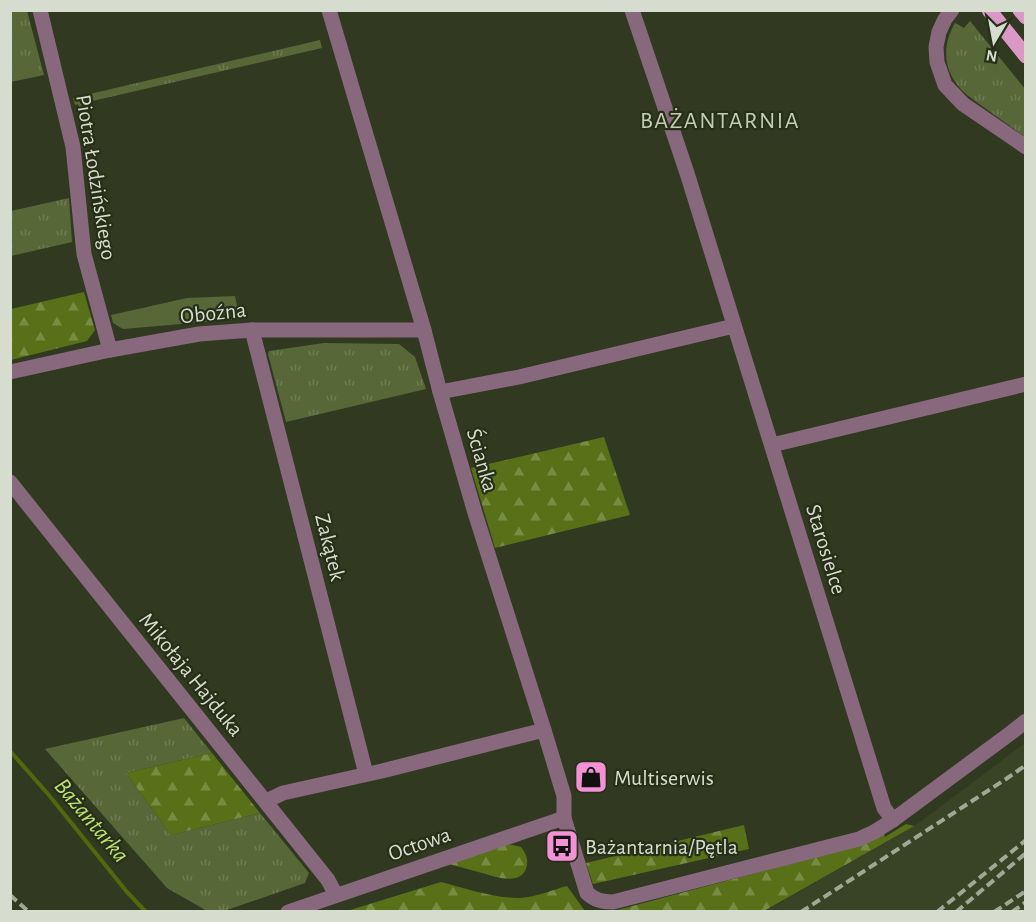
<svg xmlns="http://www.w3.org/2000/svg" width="1036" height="922" font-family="'Alegreya Sans',sans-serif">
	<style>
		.built { fill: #394325 }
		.grass { fill: url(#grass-tufts) }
		.forest { fill: url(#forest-firs) }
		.park { fill: #576737 }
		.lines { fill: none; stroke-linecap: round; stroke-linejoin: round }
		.stream { stroke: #51690c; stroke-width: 4 }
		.minor { stroke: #88687d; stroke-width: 15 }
		.major { stroke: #da98c5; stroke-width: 15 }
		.rail { stroke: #a0a795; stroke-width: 4; stroke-dasharray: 9 4.5; stroke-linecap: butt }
		.labels { text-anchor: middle; stroke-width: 4.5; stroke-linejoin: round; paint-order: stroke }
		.street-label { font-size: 22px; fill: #d7ddce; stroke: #272f18 }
		.poi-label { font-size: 22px; fill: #d7ddce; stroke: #272f18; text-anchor: start }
		.neighbourhood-label { font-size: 24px; letter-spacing: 1.5px; fill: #c1ccb0; stroke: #272f18 }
		.water-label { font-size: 24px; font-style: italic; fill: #bde171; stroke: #272f18 }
	</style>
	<defs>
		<pattern id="grass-tufts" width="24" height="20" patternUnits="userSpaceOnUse" patternTransform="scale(1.5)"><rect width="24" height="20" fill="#576737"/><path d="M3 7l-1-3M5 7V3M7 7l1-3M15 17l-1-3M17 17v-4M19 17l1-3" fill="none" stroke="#6e7c53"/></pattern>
		<pattern id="forest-firs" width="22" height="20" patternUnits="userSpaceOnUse" patternTransform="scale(1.5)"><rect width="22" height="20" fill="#587118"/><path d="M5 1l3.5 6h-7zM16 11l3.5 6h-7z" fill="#778b43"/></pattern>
	</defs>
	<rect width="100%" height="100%" fill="#313921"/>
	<polygon class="built" points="1025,743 1025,911 764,912 920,822"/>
	<g class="grass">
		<polygon points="10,11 27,11 44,75 11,82"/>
		<path d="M970 21 1025 89V137L967 95C944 75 940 49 955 23L964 28Z"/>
		<polygon points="320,40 322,48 88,102 89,108 80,110 78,104 75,105 73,98"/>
		<polygon points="69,198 72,242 11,256 11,211"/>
		<polygon points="324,343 399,344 415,357 426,389 286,422 268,354 269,351"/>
		<polygon points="184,718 212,753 126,773 171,835 260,813 309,873 305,883 224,911 207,911 167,888 45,749"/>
	</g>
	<g class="forest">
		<polygon points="84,292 95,330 87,341 11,360 11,309"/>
		<polygon points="604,437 630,515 495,548 471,468"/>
		<polygon points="212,753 260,813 171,835 126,773"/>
		<polygon points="906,824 914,826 764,911 610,912 860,845 884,834 885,837"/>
		<polygon points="744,825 749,849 593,884 586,863"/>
		<path d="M508 844 521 847C525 852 528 858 527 865 523 887 496 877 482 873 471 870 460 867 449 864Z"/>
		<path d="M441 882C465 888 496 899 521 898 536 897 552 890 567 886L585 911H347Z"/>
	</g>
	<polygon class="park" points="235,296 240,319 123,329 113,323 111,315 187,298"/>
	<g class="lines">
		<g class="stream">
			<polyline points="10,751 48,794 127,892 146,912"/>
			<polyline points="519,912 532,912"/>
		</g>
		<g class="minor">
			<polyline points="40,10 73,147 84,254 110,350"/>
			<path d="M329 10 424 330 440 392 475 513 544 730 564 796V818L587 893C595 900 602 902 613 902L859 839 874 832 893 820 1012 732 1026 721"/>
			<polyline points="632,10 687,173 884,808 893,820"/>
			<polyline points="952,10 945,19 939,32 936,47 937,62 945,85 963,104 1026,147"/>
			<polyline points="252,330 366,774"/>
			<polyline points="10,372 110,350 199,334 252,330 424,330"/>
			<polyline points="440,392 519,377 734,326"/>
			<polyline points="772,445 1026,384"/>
			<polyline points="10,482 328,880 336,895"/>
			<polyline points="266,801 283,793 382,771 544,730"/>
			<polyline points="288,912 564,818"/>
		</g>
		<g class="major">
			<polyline points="989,10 1026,56"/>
			<polyline points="1020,10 1026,17"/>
		</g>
		<g class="rail">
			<polyline points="10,895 29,912"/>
			<polyline points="801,912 1006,779 1026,765"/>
			<polyline points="937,912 983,875 1026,840"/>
			<polyline points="956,912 1026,853"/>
			<polyline points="994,912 1026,891"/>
			<polyline points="1012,912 1026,902"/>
		</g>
	</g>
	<defs>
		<g id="shop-square" transform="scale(1.725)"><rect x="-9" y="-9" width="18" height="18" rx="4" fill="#f391d5" stroke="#272f18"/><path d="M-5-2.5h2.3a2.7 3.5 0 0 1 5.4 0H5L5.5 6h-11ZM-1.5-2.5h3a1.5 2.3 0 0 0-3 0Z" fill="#111"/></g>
		<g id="bus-square" transform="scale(1.725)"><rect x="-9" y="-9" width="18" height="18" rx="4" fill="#f391d5" stroke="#272f18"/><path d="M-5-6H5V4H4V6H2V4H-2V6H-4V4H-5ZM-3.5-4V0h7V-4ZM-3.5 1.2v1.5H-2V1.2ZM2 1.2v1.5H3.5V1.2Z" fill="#111"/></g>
	</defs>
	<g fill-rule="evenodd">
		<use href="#shop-square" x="591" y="777"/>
		<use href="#bus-square" x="562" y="846"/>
	</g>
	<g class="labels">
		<g class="street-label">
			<text transform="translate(97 177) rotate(81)" y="8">Piotra Łodzińskiego</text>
			<text transform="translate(213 312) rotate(-6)" y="8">Oboźna</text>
			<text transform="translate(483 460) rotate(74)" y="8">Ścianka</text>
			<text transform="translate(331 547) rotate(76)" y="8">Zakątek</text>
			<text transform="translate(827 549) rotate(73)" y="8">Starosielce</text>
			<text transform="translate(192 674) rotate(51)" y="8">Mikołaja Hajduka</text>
			<text transform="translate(419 843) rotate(-19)" y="8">Octowa</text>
		</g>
		<g class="poi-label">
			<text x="614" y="785">Multiserwis</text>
			<text x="585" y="854">Bażantarnia/Pętla</text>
		</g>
		<g class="neighbourhood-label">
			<text x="720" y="128">BAŻANTARNIA</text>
		</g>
		<g class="water-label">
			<text transform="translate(92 820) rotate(50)" y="8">Bażantarka</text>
		</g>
	</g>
	<rect width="1036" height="922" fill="none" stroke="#d7ddce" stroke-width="24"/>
	<g transform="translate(994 42) rotate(190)" stroke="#272f18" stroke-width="4.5" paint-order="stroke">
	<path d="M0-4.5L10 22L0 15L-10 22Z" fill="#d7ddce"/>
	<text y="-9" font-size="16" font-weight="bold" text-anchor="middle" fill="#d7ddce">N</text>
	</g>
</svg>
